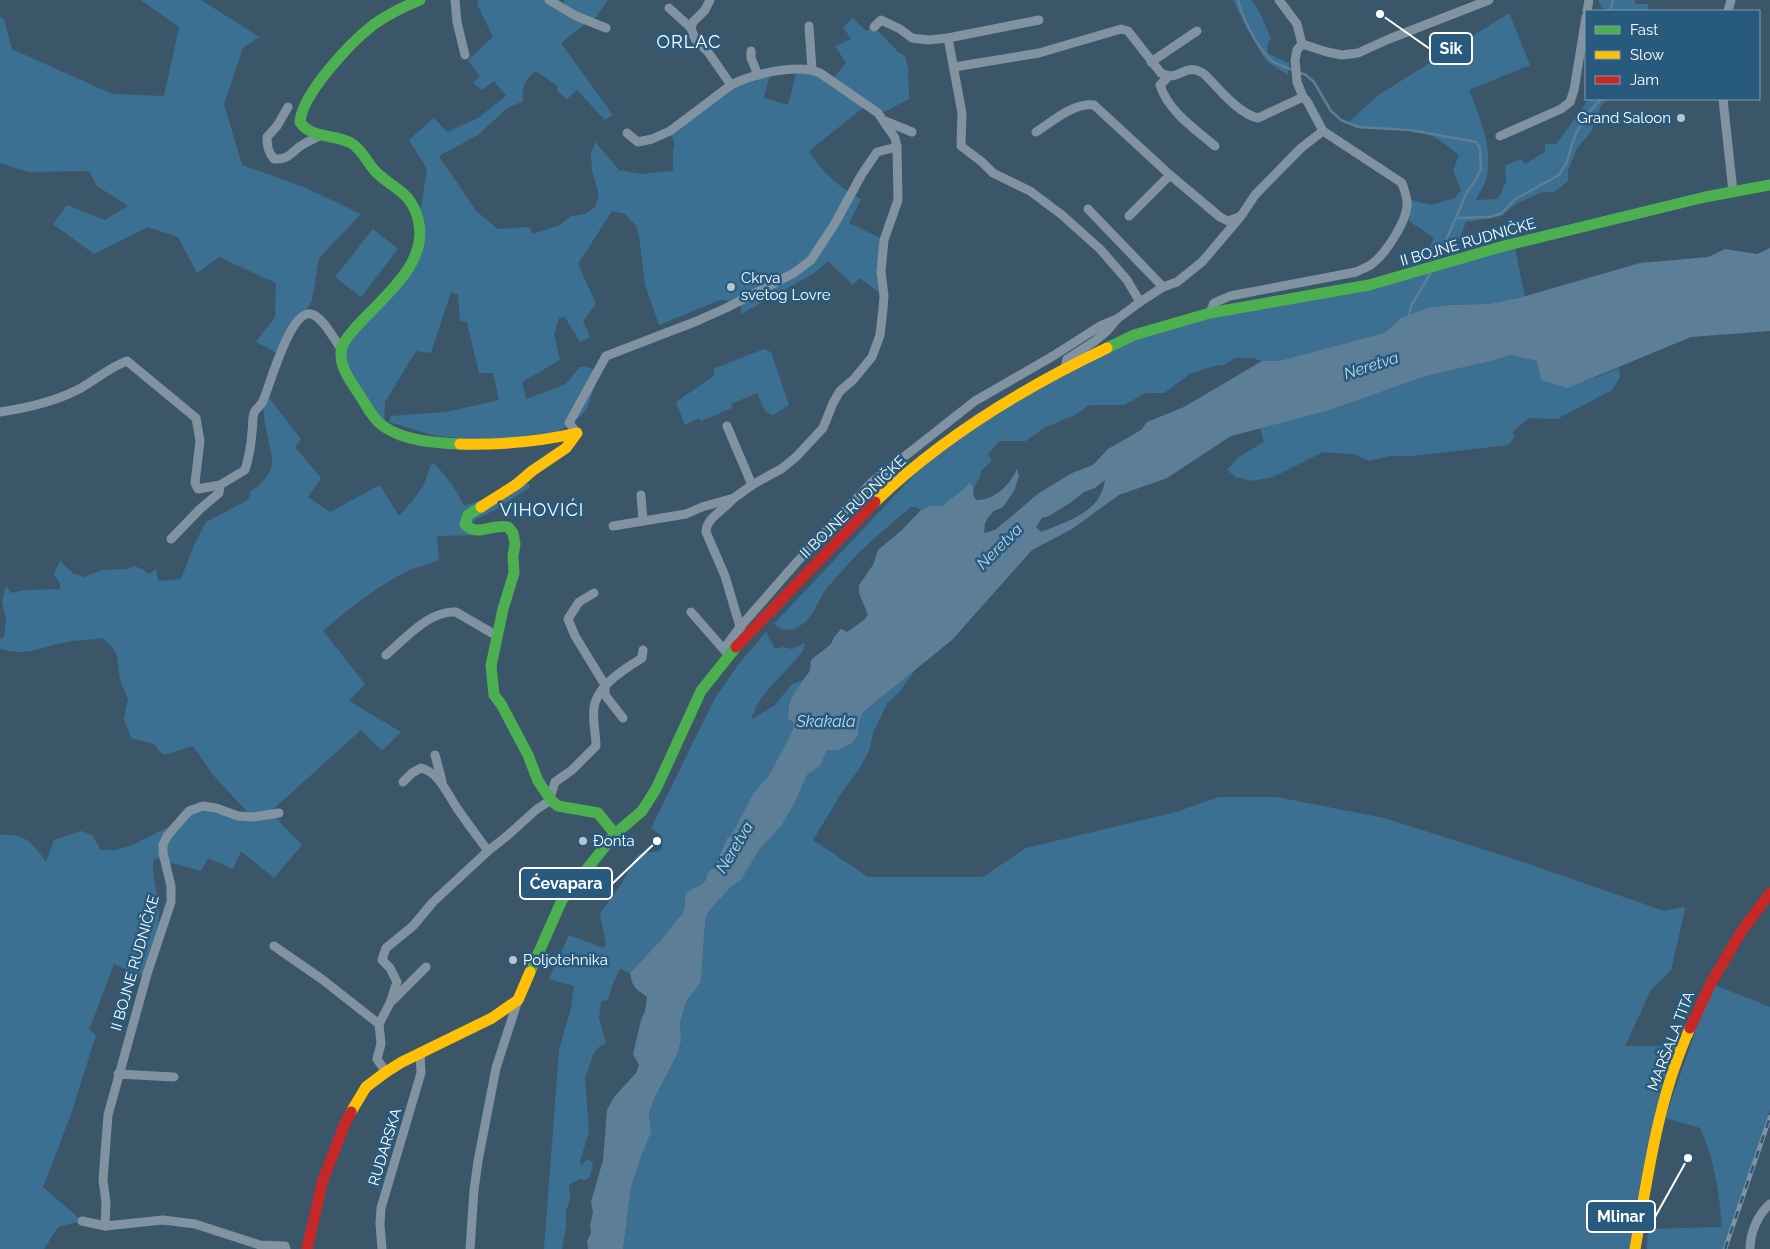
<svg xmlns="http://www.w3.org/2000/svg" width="1770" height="1249" font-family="Raleway,sans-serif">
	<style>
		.green { fill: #3c7093 }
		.water { fill: #5c7e96; fill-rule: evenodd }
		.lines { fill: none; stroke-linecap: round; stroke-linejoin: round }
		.stream { stroke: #5c7e96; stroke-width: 2.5 }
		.street { stroke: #8192a0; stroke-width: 9 }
		.fast { stroke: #4caf50; stroke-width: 11 }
		.slow { stroke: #ffc107; stroke-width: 11 }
		.jam { stroke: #c62828; stroke-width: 11 }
		.rail-casing { stroke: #8292a0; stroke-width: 4.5 }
		.rail { stroke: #285a7d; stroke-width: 2.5; stroke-dasharray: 8; stroke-linecap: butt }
		.poi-dot { fill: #bbc4ca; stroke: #285a7d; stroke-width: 2 }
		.labels { text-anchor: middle; stroke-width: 5; stroke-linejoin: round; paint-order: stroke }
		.poi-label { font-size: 15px; fill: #fff; stroke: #285a7d; text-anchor: start }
		.street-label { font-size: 15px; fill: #fff; stroke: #285a7d }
		.water-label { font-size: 16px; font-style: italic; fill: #b9d8ec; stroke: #285a7d }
		.quarter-label { font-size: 18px; letter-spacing: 1px; fill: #fff; stroke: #285a7d }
		.leader { fill: none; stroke: #fff; stroke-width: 2 }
		.callout-dot { fill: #fff; stroke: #285a7d; stroke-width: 2 }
		.callout { fill: #285a7d; stroke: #fff; stroke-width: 2 }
		.callout-label { font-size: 16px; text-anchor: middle; font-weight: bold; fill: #fff }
	</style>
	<rect width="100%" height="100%" fill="#3c5669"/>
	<g class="green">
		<polygon points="141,0 201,0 259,37 243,48 224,104 242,165 304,187 361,214 319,258 312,300 280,355 256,342 275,317 276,283 219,257 197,273 178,237 148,227 94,254 53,224 67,205 105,220 128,206 97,186 89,171 28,172 0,163 0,17 4,20 12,49 112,94 164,96 179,27"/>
		<path d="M478 0H549L565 9 564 0H608L591 24 587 22 561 43 613 115 605 120 577 90 567 99 557 91 558 86 535 71C525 81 521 87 523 101L506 109 478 135 439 156 476 211 498 229 529 227 533 234 560 225 571 216 585 214 595 207 599 195 592 171 591 154 595 142 619 170 641 174 673 171V150L675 144 670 131 731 85 770 73 764 98 788 105 796 74 812 70 831 81 846 63 835 46 851 39 843 27 853 18 866 31 874 27 897 51 905 56 908 68 909 99 884 112 869 103 809 151C826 176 835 184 861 199L849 223 884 240V296L860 278 853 285 828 261 813 274 741 314 740 302 720 300 659 325 645 285 639 236 636 226 625 214 612 211 578 264 596 304 583 321 590 337 580 342 565 317 559 318 554 334 560 360 522 382 526 399 566 384 580 367H587L600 372 587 408 582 415 558 432 531 444 436 436 389 422 391 416 446 412 499 400 493 373H479L467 322 460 321 458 294 451 292 431 353 416 351 385 402 384 427 342 367 341 351 413 260 427 169 409 140 434 118 447 132 478 118 506 96 494 81 482 90 473 83 480 76 468 60 493 37 477 4Z"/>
		<polygon points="1233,0 1252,0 1260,13 1271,38 1268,43 1267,53 1289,63 1288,75 1266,61 1248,30"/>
		<polygon points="1598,0 1634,0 1636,4 1648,4 1648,11 1622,10 1621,11 1604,11"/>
		<path d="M1509 13 1530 65 1469 90C1480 119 1494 148 1486 180 1484 187 1478 194 1476 200L1498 199 1506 182 1505 166 1521 159 1525 164 1545 152V144H1556L1589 99H1607L1601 106 1591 132 1577 148 1568 170V181L1554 192H1542L1516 204 1501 216 1466 222 1459 240 1428 251 1434 238 1409 221 1411 200 1431 205 1455 198 1461 190 1453 171 1459 155C1449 147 1437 138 1426 133 1401 123 1372 133 1348 123L1377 96Z"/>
		<polygon points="373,229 398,249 361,297 335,277"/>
		<path d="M1514 243 1525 297 1488 304 1448 305 1427 308 1400 318 1393 326 1384 333 1279 361H1262L1253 358H1235L1224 365 1214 366 1190 374 1164 393H1146L1124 405H1089L1077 414 1044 428 1026 441H999L988 454 992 460 981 471 980 477 974 488 969 482C964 492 951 497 942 506H930L921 510 916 507H911C888 527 863 546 843 570 837 576 831 583 825 590 818 601 813 618 801 625 791 632 783 631 774 624L929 459 990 411 1134 335 1369 285Z"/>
		<polygon points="764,349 771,352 789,405 773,415 765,411 757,393 731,404 732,408 701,421 699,418 685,425 676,402 715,375 713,369"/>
		<polygon points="1510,355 1538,361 1568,388 1619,368 1620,377 1612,390 1557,419 1529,418 1512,432 1515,437 1508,445 1413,456 1389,456 1370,461 1353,454 1323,452 1273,477 1251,481 1236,477 1227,470 1239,457 1264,442 1260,428 1327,411 1426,376 1495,360"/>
		<path d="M266 394 301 439 295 447 321 478 308 497 330 512 380 485 399 516C409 505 418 495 425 482 428 475 428 469 433 463 447 476 456 489 464 506L528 483 530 487 495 510 476 519 473 523V527L478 535 437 536 439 560C428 564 417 567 406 572 376 587 348 609 323 631L365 684 349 701 401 732 382 751 361 730 270 812 302 845 274 878 241 851 233 869 208 858 201 871 154 858C150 878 160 895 159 915 159 936 150 957 144 976L114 964 89 1030 96 1035 71 1114 43 1187 82 1221 58 1227 44 1249H0V835C25 833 33 843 46 862L54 840 81 831 92 835 101 850H116L133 845 177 823 203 806 252 817 214 776 193 746C181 748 173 755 162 754L154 744 131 738 124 719 128 699 120 680 117 656 113 648 103 638C88 640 71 640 57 644 37 649 20 657 0 648V639L4 637 6 619 2 602 6 585 11 593 25 590 60 589V584L54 574 60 561 74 574 84 577 102 570 127 569 134 566 142 569 149 574 156 569 158 581 181 579 195 543 206 522 248 500 250 495V492C259 486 267 478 271 468 277 455 257 419 266 394Z"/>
		<path d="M766 632 775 649 783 647 792 649 805 643 803 651C788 672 756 694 752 719L775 705 792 684 802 681 791 699 793 730 768 777 754 792 730 837 727 838C722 847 719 856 714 865 711 871 707 873 706 880L685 897C685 899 686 902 685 905 683 921 642 959 630 973L620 969 613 983 608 999 601 1002 599 1018 606 1044 600 1046 594 1053 585 1078 589 1132 580 1161 582 1165 587 1159 593 1162 590 1177 585 1180 580 1179 569 1184 570 1199 566 1211V1226L562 1249H544L559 1050 571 1008 574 986 549 979 569 935 603 948 606 945 600 914 622 883 638 854 660 851 662 846V836L651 828 715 698 738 665Z"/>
		<polygon points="915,670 901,690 887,704 873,733 869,751 858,771 842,792 813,840 868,877 983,877 1026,848 1176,812 1219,797 1277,797 1384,818 1520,861 1664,911 1684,907 1685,909 1671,970 1651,990 1625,1046 1682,1046 1635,1249 623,1249 631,1187 650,1123 649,1114 653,1101 677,1055 681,1041 680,1023 686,1002 701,982 705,924 707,914 714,905 732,886 741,879 759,850 782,825 794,804 807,775 820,766 827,750 858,735 859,723 863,712"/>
		<path d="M1712 984 1770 1007V1110L1724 1249H1647L1648 1229 1722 1227C1719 1194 1715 1159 1700 1128L1665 1118Z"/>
	</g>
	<path class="water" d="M1770 248V331L1691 337 1568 388 1541 380 1537 361 1510 355 1495 360 1426 376 1327 411 1231 436 1167 478 1119 495 1072 529 1032 550 952 640 863 712 859 723 858 735 852 743 838 750H827L820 766 807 775 794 804 782 825 759 850 741 880 732 886 714 905 707 914 705 924 701 982 686 1002 680 1023 681 1041 677 1055 653 1101 649 1114 651 1132 641 1156 631 1187 623 1249H588L587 1241 591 1233 590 1225 593 1213 591 1202 603 1160 607 1110 614 1097 636 1073 639 1065 633 1054 641 1020 645 1011 647 997C636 989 632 987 630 973L661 940 682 914 685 906V897L687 892 699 886 706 880 707 874 714 867 727 838 730 837 754 792 768 777 793 730V722L788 718 789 706 791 699 802 681 810 671 811 660 831 644 834 637 841 629 847 632 864 620 868 615 859 593V585L873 565 878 550 902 530 921 510 930 506H942C951 497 964 492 969 482L974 488 973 494 976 500C994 501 1011 484 1017 469L1019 476 1014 491 1003 507 994 511 988 518 985 523 984 533 995 530 1039 493 1072 473 1093 465 1108 449 1141 430 1147 422 1184 407 1262 361H1279L1384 333 1393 326 1400 318 1427 308 1448 305 1488 304 1519 298 1640 263 1708 257 1725 249 1757 254ZM1105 480C1101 512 1068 521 1041 532L1036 527 1042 518 1049 516 1070 503 1084 492 1095 488Z"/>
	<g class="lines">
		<g class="stream">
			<path d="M1238 0C1242 18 1257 47 1271 60 1277 65 1286 67 1293 70"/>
			<polyline points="1610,11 1613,0"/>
			<polyline points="1298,72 1306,75 1314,82 1331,111 1341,120 1358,127 1410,130 1476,142 1480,148 1481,169 1476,179 1467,192 1441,252"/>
			<polyline points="1457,218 1490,217 1502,213 1514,200 1559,175 1567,162 1572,144 1577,131 1591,110 1601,99"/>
			<polyline points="1409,315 1411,306 1430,274"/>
		</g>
		<g class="street">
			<polyline points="455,0 457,22 465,55"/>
			<polyline points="549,0 576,16 606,28"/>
			<polyline points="669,8 691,28"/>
			<polyline points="1587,11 1589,0"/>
			<polyline points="1728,11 1731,0"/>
			<polyline points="809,26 812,70"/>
			<polyline points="874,27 881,20 900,29 912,38 928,40 948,38 1039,20"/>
			<polyline points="948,38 962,113 961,146 982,162 993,173 1030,191 1062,215 1100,249 1127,280 1140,302"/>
			<polyline points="1302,44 1327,52 1342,55 1358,53 1389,39 1489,0"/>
			<polyline points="751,51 751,58 758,75"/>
			<polyline points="1151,62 1197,31"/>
			<path d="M954 67 1039 53 1121 29 1128 31 1161 73C1179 83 1183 63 1201 72 1205 74 1209 79 1212 82 1223 94 1242 115 1258 118L1303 97"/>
			<path d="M1168 77 1160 85C1168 111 1195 129 1215 146"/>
			<polyline points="1723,99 1733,192"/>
			<path d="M288 107 277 126 267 137C267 146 268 152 274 159 287 160 290 154 299 147 306 142 314 139 321 135"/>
			<polyline points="885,121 912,132"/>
			<path d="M1036 132C1052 122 1074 102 1094 105L1170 175 1220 217 1228 221 1239 217"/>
			<polyline points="627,133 638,142 652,139 670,131 731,85"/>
			<polyline points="1500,136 1561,109 1570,102 1574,90 1586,17"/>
			<polyline points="1088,209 1163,287"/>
			<polyline points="1129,216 1170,175"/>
			<path d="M1210 313 1214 303 1230 296 1356 272C1361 269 1369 267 1373 263 1386 253 1406 222 1407 206 1408 198 1404 190 1402 183L1323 131 1307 101 1303 97 1297 82 1295 60 1297 50 1302 44 1297 24 1279 0"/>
			<polyline points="1065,368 1067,359 1095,341 1108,330 1117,319 1140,302 1163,287 1177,282 1202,262 1241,216 1255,195 1301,148 1323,131"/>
			<path d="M0 412C27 408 57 401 81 388 97 379 110 367 127 361L196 418 200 441 195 483 198 489 220 485 245 470C249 457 251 446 252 432 253 427 252 418 254 413 256 408 261 406 263 401 270 385 290 310 311 314 322 316 335 340 341 349"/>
			<polyline points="727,426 752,485"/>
			<polyline points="577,433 569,423 606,356 697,321 726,308 794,273 811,260 834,225 862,174 877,152 897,147"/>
			<polyline points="641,495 643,521"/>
			<path d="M733 499C724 510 706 518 706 532L725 576 741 630"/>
			<path d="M613 526 686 514 702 507 734 498 752 485 781 469 796 457 823 428 833 403 840 391 853 380 872 357 880 335 883 309 884 296 881 271 884 240 898 200 897 147 895 138 878 113 820 73C798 63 752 74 731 85L708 52 695 39 691 28 693 22 705 10 710 0"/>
			<polyline points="171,539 200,509 219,493 220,485"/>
			<polyline points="594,593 579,602 568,619 575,636 605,685 605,695 623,718"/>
			<polyline points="691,612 726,652"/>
			<polyline points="724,649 740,627 796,563 872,482 975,401 1053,356 1100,326 1117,319"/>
			<path d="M386 655C405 639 429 610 456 612L497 636"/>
			<polyline points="435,755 442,781"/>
			<path d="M403 782 412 773 421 768C440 773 447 794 457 808 467 823 478 837 488 851"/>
			<path d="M550 798 555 782 572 770 596 746C596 732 591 716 595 703 601 683 626 668 642 658L643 650"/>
			<polyline points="274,946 323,980 379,1024"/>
			<polyline points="392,1001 426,967"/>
			<polyline points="386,1072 377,1059 381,1044 379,1024 390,1003 397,982 390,968 382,960 386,948 413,926 433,902 488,851 507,836 537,809 551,800"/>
			<polyline points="118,1074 174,1077"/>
			<polyline points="82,1221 105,1226 163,1220 195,1224 260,1245 285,1246 286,1249"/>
			<polyline points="105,1226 106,1202 103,1180 108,1115 147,974 171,902 171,886 163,853 163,845 167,836 189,811 203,806 216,808 238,816 253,817 279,813"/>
			<polyline points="382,1249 380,1224 381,1208 421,1073 420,1054"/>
			<polyline points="470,1249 474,1190 478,1161 496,1068 518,1000"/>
			<path d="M1750 1249C1750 1233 1758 1214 1770 1204"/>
		</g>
		<g class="fast">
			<path d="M420 0C403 7 387 15 373 25 350 43 302 94 300 122 311 139 335 134 351 143 363 150 367 163 376 172 393 189 411 191 418 219 430 263 383 297 357 326 350 334 340 344 341 355 341 372 356 388 364 402 369 411 375 420 383 426 404 441 435 443 460 444"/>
			<polyline points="1107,348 1134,335 1210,313 1369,285 1504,246 1705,197 1770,185"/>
			<path d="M481 507 468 515 465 524C476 538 491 523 508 527L513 533 515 544 513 556 514 573 503 609 491 666 494 695 501 704 528 755 538 781 551 800 558 806 598 813 615 834"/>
			<polyline points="530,972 562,900 615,834 642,811 656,789 701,691 736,647"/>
		</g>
		<g class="slow">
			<path d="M460 444C499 445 538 442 577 433L566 448 532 471 517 484 481 507"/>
			<path d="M875 502C942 437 1023 388 1107 348"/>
			<polyline points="351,1112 366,1087 386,1072 402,1062 492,1018 518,1000 530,972"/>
			<path d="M1635 1249C1648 1174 1658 1098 1690 1028"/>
		</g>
		<g class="jam">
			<polyline points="736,647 875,502"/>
			<polyline points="1690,1028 1711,983 1741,932 1770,893"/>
			<polyline points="307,1249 323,1180 344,1126 351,1112"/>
		</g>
		<g class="rail-casing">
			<polyline id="rail" points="1725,1249 1770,1117"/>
		</g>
		<use href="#rail" class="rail"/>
	</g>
	<g class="poi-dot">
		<circle cx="1681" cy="118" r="5"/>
		<circle cx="731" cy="287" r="5"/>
		<circle cx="583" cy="841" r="5"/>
		<circle cx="513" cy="960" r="5"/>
	</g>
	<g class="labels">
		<g class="poi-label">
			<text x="1671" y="123" text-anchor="end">Grand Saloon</text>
			<text x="741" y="283">Ckrva<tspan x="741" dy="17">svetog Lovre</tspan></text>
			<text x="593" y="846">Đonta</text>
			<text x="523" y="965">Poljotehnika</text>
		</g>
		<g class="street-label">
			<text transform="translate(1468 242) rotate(-16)" y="5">II BOJNE RUDNIČKE</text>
			<text transform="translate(853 507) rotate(-44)" y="5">II BOJNE RUDNIČKE</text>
			<text transform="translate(135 963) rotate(-74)" y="5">II BOJNE RUDNIČKE</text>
			<text transform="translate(1671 1041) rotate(-69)" y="5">MARŠALA TITA</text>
			<text transform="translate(385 1147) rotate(-73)" y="5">RUDARSKA</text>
		</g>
		<g class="water-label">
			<text transform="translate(1371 365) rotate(-18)" y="6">Neretva</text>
			<text transform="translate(999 546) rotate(-45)" y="6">Neretva</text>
			<text x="826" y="727">Skakala</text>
			<text transform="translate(734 847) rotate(-59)" y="6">Neretva</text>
		</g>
		<g class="quarter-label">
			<text x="689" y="48">ORLAC</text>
			<text x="542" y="516">VIHOVIĆI</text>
		</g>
	</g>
	<path class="leader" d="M1380 14L1430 49M657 841L612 884M1688 1158L1655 1217"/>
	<g class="callout-dot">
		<circle cx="1380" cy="14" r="5"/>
		<circle cx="657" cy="841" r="5"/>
		<circle cx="1688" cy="1158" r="5"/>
	</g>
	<g class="callout">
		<rect x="1430" y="33" width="42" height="31" rx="5"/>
		<rect x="520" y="868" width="92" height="31" rx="5"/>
		<rect x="1587" y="1201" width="68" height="31" rx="5"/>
	</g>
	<g class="callout-label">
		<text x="1451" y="54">Sik</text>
		<text x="566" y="889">Ćevapara</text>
		<text x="1621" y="1222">Mlinar</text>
	</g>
	<rect x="1585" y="10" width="175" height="90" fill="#285a7d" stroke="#7e9cb1"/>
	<rect x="1595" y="26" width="25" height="8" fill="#4caf50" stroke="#7e9cb1"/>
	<text x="1630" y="35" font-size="15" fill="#ffffff">Fast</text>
	<rect x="1595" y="51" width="25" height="8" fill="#ffc107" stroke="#7e9cb1"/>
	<text x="1630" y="60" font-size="15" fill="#ffffff">Slow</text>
	<rect x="1595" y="76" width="25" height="8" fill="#c62828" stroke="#7e9cb1"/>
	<text x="1630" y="85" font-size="15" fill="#ffffff">Jam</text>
</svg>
